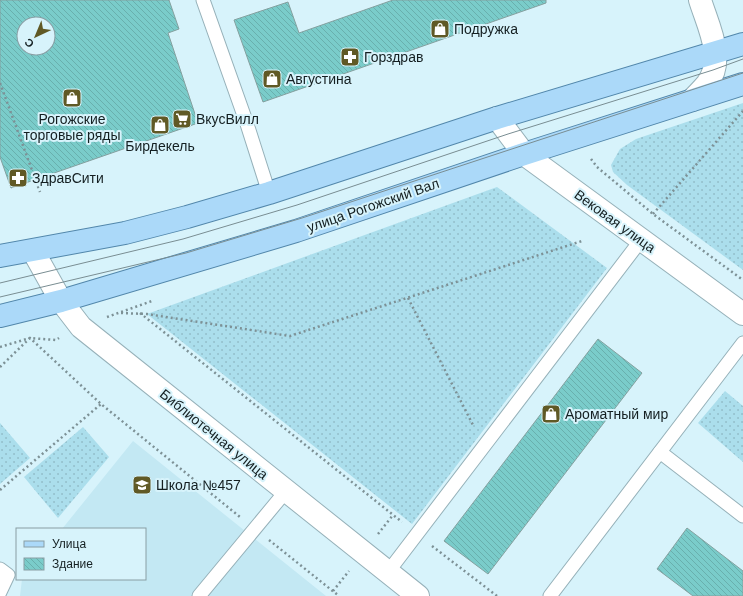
<svg xmlns="http://www.w3.org/2000/svg" width="743" height="596" font-family="Helvetica,sans-serif">
	<style>
		.built { fill: #c3e8f3 }
		.grass { fill: url(#grass-dots) }
		.building { fill: url(#building-back-hatch); stroke: #84a09f; fill-rule: evenodd }
		.lines { fill: none; stroke-linecap: round; stroke-linejoin: round }
		.lane-casing { stroke: #96b1b9; stroke-width: 15 }
		.street-casing { stroke: #96b1b9; stroke-width: 24 }
		.primary-casing { stroke: #5287ab; stroke-width: 24 }
		.path { stroke: #7d9196; stroke-width: 2.5; stroke-dasharray: 2 3; stroke-linecap: butt }
		.lane { stroke: #fff; stroke-width: 13 }
		.street { stroke: #fff; stroke-width: 22 }
		.primary { stroke: #abd9f9; stroke-width: 22 }
		.tram { stroke: #798d92; stroke-width: 1 }
		.labels { text-anchor: middle; stroke-width: 4; stroke-linejoin: round; paint-order: stroke }
		.poi-label { font-size: 14px; fill: #141f21; stroke: #d7f3fb; text-anchor: start }
		.street-label { font-size: 14px; fill: #141f21; stroke: #d7f3fb }
	</style>
	<defs>
		<pattern id="grass-dots" width="8" height="8" patternUnits="userSpaceOnUse"><rect width="8" height="8" fill="#abdeec"/><path d="M2 2h.1M6 6h.1" fill="none" stroke="#92beca" stroke-width="1.8" stroke-linecap="round"/></pattern>
		<pattern id="building-back-hatch" width="6" height="6" patternUnits="userSpaceOnUse"><rect width="6" height="6" fill="#7accca"/><path d="M-1 5l2 2M0 0l6 6M5-1l2 2" fill="none" stroke="#69afad"/></pattern>
	</defs>
	<rect width="100%" height="100%" fill="#d7f3fb"/>
	<polygon class="built" points="133,441 326,596 20,596 22,579 145,579 145,529 62,529"/>
	<g class="grass">
		<polygon points="743,103 743,270 627,185 613,172 611,165 620,149 636,139"/>
		<polygon points="497,187 607,268 412,524 147,314"/>
		<polygon points="725,391 743,406 743,462 698,423"/>
		<polygon points="0,423 30,458 0,484"/>
		<polygon points="83,427 109,457 58,518 24,477"/>
	</g>
	<g class="building">
		<path d="M0 0H169L179 29 168 33 198 123 11 188 0 157ZM24 24H48V48H24Z"/>
		<polygon points="393,0 546,0 546,3 263,102 234,20 288,2 299,33"/>
		<polygon points="598,339 642,373 488,574 444,541"/>
		<polygon points="687,528 743,571 743,596 693,596 657,569"/>
	</g>
	<g class="lines">
		<g class="lane-casing">
			<g id="lane">
				<polyline points="203,0 247,124 269,193"/>
				<polyline points="660,452 743,516"/>
				<polyline points="0,569 8,575 0,592"/>
				<polyline points="388,572 641,240"/>
				<polyline points="199,596 286,491"/>
				<polyline points="550,596 743,343"/>
			</g>
		</g>
		<g class="street-casing">
			<g id="street">
				<path d="M692 100C697 95 702 90 707 84 726 59 708 26 700 0"/>
				<polyline points="497,118 524,154 743,314"/>
				<polyline points="33,251 61,301 81,327 418,596"/>
			</g>
		</g>
		<g class="primary-casing">
			<g id="primary">
				<polyline points="0,256 125,233 187,217 269,193 497,118 743,44"/>
				<polyline points="0,316 61,301 296,231 524,154 743,84"/>
			</g>
		</g>
		<g class="path">
			<polyline points="0,83 40,192"/>
			<polyline points="591,159 597,167 653,214 743,280"/>
			<polyline points="653,214 743,111"/>
			<polyline points="408,298 474,427"/>
			<polyline points="121,313 147,314 290,336 582,241"/>
			<polyline points="140,313 402,522"/>
			<polyline points="107,317 152,301"/>
			<polyline points="0,347 30,338 101,404 240,517"/>
			<polyline points="0,367 30,338 56,340 59,338"/>
			<polyline points="0,490 101,404"/>
			<polyline points="378,534 393,515"/>
			<polyline points="269,540 339,596"/>
			<polyline points="432,546 497,596"/>
			<polyline points="333,591 349,571"/>
		</g>
		<use href="#lane" class="lane"/>
		<use href="#street" class="street"/>
		<use href="#primary" class="primary"/>
		<g class="tram">
			<polyline points="0,283 183,239 297,205 508,134 713,70 743,59"/>
			<polyline points="0,297 186,253 302,218 743,73"/>
		</g>
	</g>
	<defs>
		<g id="shop-square" transform="scale(1)"><rect x="-9" y="-9" width="18" height="18" rx="4" fill="#605925" stroke="#d7f3fb"/><path d="M-5-2.5h2.3a2.7 3.5 0 0 1 5.4 0H5L5.5 6h-11ZM-1.5-2.5h3a1.5 2.3 0 0 0-3 0Z" fill="#fff"/></g>
		<g id="pharmacy-square" transform="scale(1)"><rect x="-9" y="-9" width="18" height="18" rx="4" fill="#605925" stroke="#d7f3fb"/><path d="M-2-6h4v4h4v4h-4v4h-4v-4h-4v-4h4Z" fill="#fff"/></g>
		<g id="supermarket-square" transform="scale(1)"><rect x="-9" y="-9" width="18" height="18" rx="4" fill="#605925" stroke="#d7f3fb"/><path d="M-6-5.5h2.5l.6 2H6L4.5 2H-2.5L-4.4-4H-6ZM-1.5 3.2a1.3 1.3 0 1 0 .1 0ZM3 3.2a1.3 1.3 0 1 0 .1 0Z" fill="#fff"/></g>
		<g id="school-square" transform="scale(1)"><rect x="-9" y="-9" width="18" height="18" rx="4" fill="#605925" stroke="#d7f3fb"/><path d="M0-5L7-2L0 1L-7-2ZM-4 1L0 2.5L4 1V4Q0 6-4 4Z" fill="#fff"/></g>
	</defs>
	<g fill-rule="evenodd">
		<use href="#shop-square" x="440" y="29"/>
		<use href="#pharmacy-square" x="350" y="57"/>
		<use href="#shop-square" x="272" y="79"/>
		<use href="#shop-square" x="72" y="98"/>
		<use href="#supermarket-square" x="182" y="119"/>
		<use href="#shop-square" x="160" y="125"/>
		<use href="#pharmacy-square" x="18" y="178"/>
		<use href="#shop-square" x="551" y="414"/>
		<use href="#school-square" x="142" y="485"/>
	</g>
	<g class="labels">
		<g class="poi-label">
			<text x="454" y="34">Подружка</text>
			<text x="364" y="62">Горздрав</text>
			<text x="286" y="84">Августина</text>
			<text x="72" y="124" text-anchor="middle">Рогожские<tspan x="72" dy="16">торговые ряды</tspan></text>
			<text x="196" y="124">ВкусВилл</text>
			<text x="160" y="151" text-anchor="middle">Бирдекель</text>
			<text x="32" y="183">ЗдравСити</text>
			<text x="565" y="419">Ароматный мир</text>
			<text x="156" y="490">Школа №457</text>
		</g>
		<g class="street-label">
			<text transform="translate(373 205) rotate(-19)" y="5">улица Рогожский Вал</text>
			<text transform="translate(615 221) rotate(36)" y="5">Вековая улица</text>
			<text transform="translate(214 434) rotate(39)" y="5">Библиотечная улица</text>
		</g>
	</g>
	<rect x="16" y="528" width="130" height="52" fill="#d7f3fb" stroke="#899ea4"/>
	<rect x="24" y="541" width="20" height="6" fill="#abd9f9" stroke="#899ea4"/>
	<text x="52" y="548" font-size="12" fill="#141f21">Улица</text>
	<rect x="24" y="558" width="20" height="12" fill="url(#building-back-hatch)" stroke="#899ea4"/>
	<text x="52" y="568" font-size="12" fill="#141f21">Здание</text>
	<g transform="translate(36 36) rotate(224)"><circle r="19" fill="#d7f3fb" stroke="#899ea4"/>
	<path d="M0-3L7 15L0 10L-7 15Z" fill="#605925"/>
	<text y="-6" font-size="11" font-weight="bold" text-anchor="middle" fill="#141f21">С</text>
	</g>
</svg>
